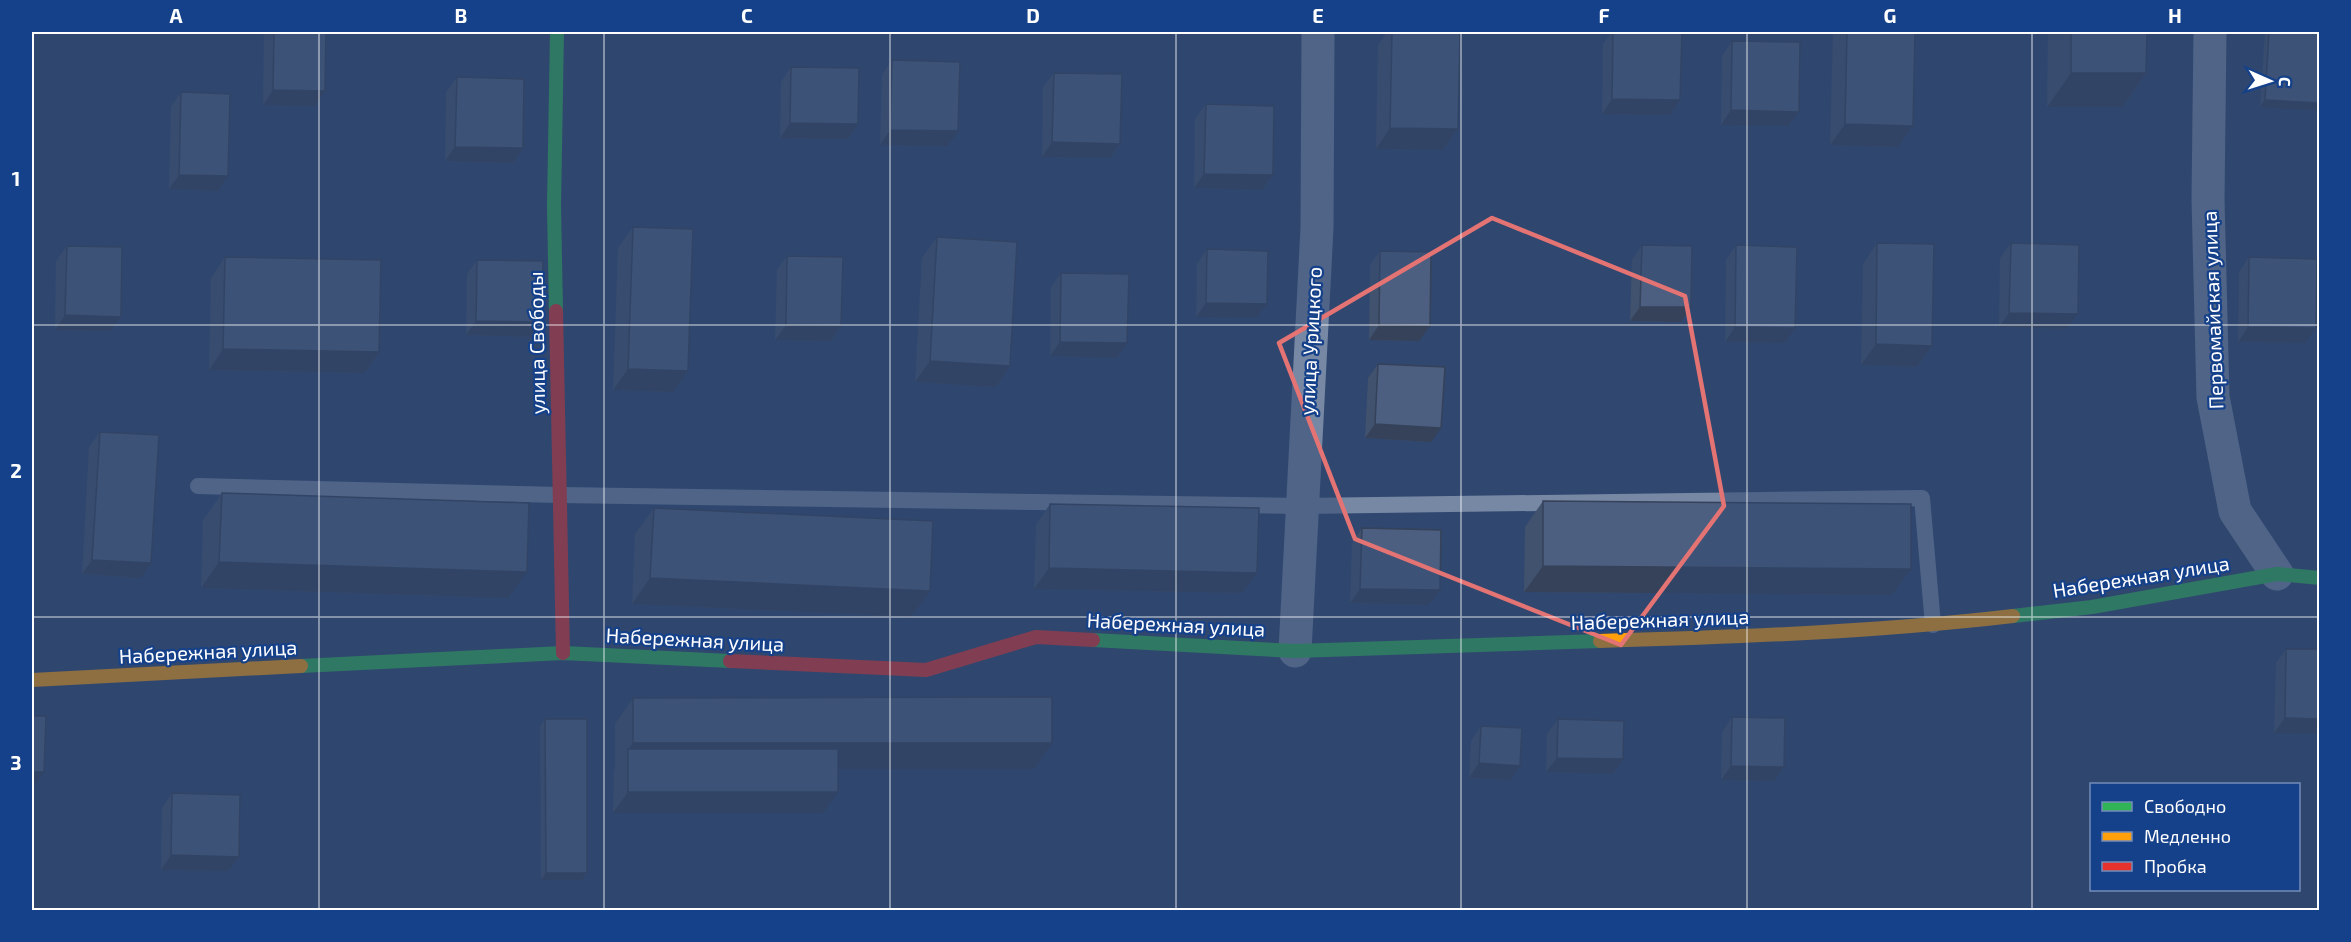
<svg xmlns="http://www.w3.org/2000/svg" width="2351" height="942" font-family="'Exo 2',sans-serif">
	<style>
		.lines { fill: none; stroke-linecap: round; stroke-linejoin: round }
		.lane { stroke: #7788a4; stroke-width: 16 }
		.street { stroke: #7788a4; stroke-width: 33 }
		.fast { stroke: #30b455; stroke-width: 14 }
		.slow { stroke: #ff9f0a; stroke-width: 14 }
		.jam { stroke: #e5322d; stroke-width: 14 }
		.wall { fill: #41526e }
		.shaded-wall { fill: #35425a }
		.building { fill: #4c5f80; stroke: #35425a; stroke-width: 1.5 }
		.marked { fill: none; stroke: #e47373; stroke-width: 4.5; stroke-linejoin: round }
		.grid { fill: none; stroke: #fff; stroke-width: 1.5; stroke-opacity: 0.55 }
		.labels { text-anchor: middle; stroke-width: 4.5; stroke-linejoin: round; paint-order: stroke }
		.street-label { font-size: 20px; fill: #fff; stroke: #15408a }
		.neatline { fill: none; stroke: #fff; stroke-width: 2 }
		.grid-label { font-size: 20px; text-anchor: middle; font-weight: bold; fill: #fff }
	</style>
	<rect width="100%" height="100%" fill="#30476f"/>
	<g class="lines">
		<polyline class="lane" points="198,486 560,495 1301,506 1922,498 1933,625"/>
		<g class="street">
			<polyline points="2210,32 2208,199 2213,397 2235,511 2277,574"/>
			<polyline points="1295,651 1317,228 1318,32"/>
		</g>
		<g class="fast">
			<polyline points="556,311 554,206 557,32"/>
			<polyline points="2013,616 2092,607 2277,574 2320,578"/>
			<polyline points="1093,640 1295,651 1600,641"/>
			<polyline points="301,666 563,653 730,661"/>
		</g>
		<g class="slow">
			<path d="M1600 641C1738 637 1875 632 2013 616"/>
			<polyline points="32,680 301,666"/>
		</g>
		<g class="jam">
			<polyline points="556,311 563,653"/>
			<polyline points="730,661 926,670 1036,637 1093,640"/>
		</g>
	</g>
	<g class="wall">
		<polygon points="267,32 326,32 325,91 315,106 263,105 264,35"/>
		<polygon points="1387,32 1460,32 1458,129 1443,150 1376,149 1378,45"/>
		<polygon points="1612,32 1682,32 1670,115 1602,114 1603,44"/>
		<polygon points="1833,32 1915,32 1898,147 1830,145"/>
		<polygon points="2048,32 2147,32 2146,73 2123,107 2047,107"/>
		<polygon points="2265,32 2319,32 2260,107"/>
		<polygon points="1732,41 1799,112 1788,126 1721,125 1722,56"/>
		<polygon points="892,60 948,146 880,145 882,75"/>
		<polygon points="791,67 858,124 848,139 780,138 781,82"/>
		<polygon points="1054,73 1120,144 1110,158 1042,157 1043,87"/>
		<polygon points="457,77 523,148 513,163 445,161 446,92"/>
		<polygon points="181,92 228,176 218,191 169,189 171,107"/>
		<polygon points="1206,104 1273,175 1262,190 1194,188 1195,119"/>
		<polygon points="633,227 688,371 673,392 613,390 618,248"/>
		<polygon points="937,237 1010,366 996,387 915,382 922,258"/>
		<polygon points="1877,243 1932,346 1917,367 1861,365 1863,264"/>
		<polygon points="2011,243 2067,329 1999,327 2000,258"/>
		<polygon points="1642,245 1691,307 1681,322 1630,321 1632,260"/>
		<polygon points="1736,245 1785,343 1725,342 1726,260"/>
		<polygon points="67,246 110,331 55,330 56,261"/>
		<polygon points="1207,249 1257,318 1196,317 1197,264"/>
		<polygon points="1380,251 1419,341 1369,340 1370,265"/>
		<polygon points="787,256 841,326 831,341 775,340 777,270"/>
		<polygon points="225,257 379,352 365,373 209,370 211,278"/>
		<polygon points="2249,257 2305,343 2238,342 2239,272"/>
		<polygon points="477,260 542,322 531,337 466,335 467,274"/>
		<polygon points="1061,273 1127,343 1117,358 1050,356 1051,287"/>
		<polygon points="1378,364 1431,442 1365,438 1368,378"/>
		<polygon points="100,432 141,578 82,574 89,447"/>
		<polygon points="222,493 508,598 201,588 203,520"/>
		<polygon points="1543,501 1892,595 1524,592 1525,527"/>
		<polygon points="1050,504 1242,593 1034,589 1036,525"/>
		<polygon points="654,508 911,617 632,604 635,534"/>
		<polygon points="1362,528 1429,605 1350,603 1352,543"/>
		<polygon points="2286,649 2319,734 2274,733 2276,663"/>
		<polygon points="633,698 1034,769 838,769 823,813 613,813 614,770 615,769 615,724"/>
		<polygon points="1732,717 1784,767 1774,781 1721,780 1722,732"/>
		<polygon points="545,719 587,873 582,880 541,880 540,726"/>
		<polygon points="1558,719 1623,759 1613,774 1546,772 1547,734"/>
		<polygon points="1481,726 1510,780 1469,778 1471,741"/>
		<polygon points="172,793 239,857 228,871 161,870 162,808"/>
	</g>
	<g class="shaded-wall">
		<polygon points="2071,73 2146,73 2123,107 2047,107"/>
		<polygon points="273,90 325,91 315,106 263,105"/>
		<polygon points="1612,99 1680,100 1670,115 1602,114"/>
		<polygon points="2265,100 2319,103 2319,111 2260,107"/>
		<polygon points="1731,110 1799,112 1788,126 1721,125"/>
		<polygon points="790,123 858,124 848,139 780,138"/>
		<polygon points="1845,124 1913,126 1898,147 1830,145"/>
		<polygon points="1390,128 1458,129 1443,150 1376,149"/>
		<polygon points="890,130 958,131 948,146 880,145"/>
		<polygon points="1052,142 1120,144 1110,158 1042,157"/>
		<polygon points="455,147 523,148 513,163 445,161"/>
		<polygon points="1204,174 1273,175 1262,190 1194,188"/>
		<polygon points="179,175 228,176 218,191 169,189"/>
		<polygon points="1206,303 1267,304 1257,318 1196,317"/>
		<polygon points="1640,307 1691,307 1681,322 1630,321"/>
		<polygon points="2009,313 2078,314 2067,329 1999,327"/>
		<polygon points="65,315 121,317 110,331 55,330"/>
		<polygon points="476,321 542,322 531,337 466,335"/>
		<polygon points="786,325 841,326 831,341 775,340"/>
		<polygon points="1379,325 1430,326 1419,341 1369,340"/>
		<polygon points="1735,327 1795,328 1785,343 1725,342"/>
		<polygon points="2248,327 2316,328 2305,343 2238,342"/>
		<polygon points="1060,342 1127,343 1117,358 1050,356"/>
		<polygon points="1876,344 1932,346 1917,367 1861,365"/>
		<polygon points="223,349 379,352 365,373 209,370"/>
		<polygon points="930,361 1010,366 996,387 915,382"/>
		<polygon points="628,369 688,371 673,392 613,390"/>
		<polygon points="1375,424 1441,428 1431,442 1365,438"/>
		<polygon points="92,560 151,563 141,578 82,574"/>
		<polygon points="219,562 527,572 508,598 201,588"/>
		<polygon points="1543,566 1911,569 1892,595 1524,592"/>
		<polygon points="1049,568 1257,573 1242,593 1034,589"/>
		<polygon points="650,578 930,591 911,617 632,604"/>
		<polygon points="1360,589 1440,590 1429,605 1350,603"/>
		<polygon points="2285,718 2319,719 2319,734 2274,733"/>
		<polygon points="633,743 1052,743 1034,769 628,769 628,750"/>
		<polygon points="1557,758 1623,759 1613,774 1546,772"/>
		<polygon points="1479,763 1520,766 1510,780 1469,778"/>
		<polygon points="1731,766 1784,767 1774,781 1721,780"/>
		<polygon points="32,772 44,772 34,787 32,787"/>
		<polygon points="628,792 838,792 823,813 613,813"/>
		<polygon points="171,855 239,857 228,871 161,870"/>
		<polygon points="546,873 587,873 582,880 541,880"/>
	</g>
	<g class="building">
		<polygon points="274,32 326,32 325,91 273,90"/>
		<polygon points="1392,32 1460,32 1458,129 1390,128"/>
		<polygon points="1613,32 1682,32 1680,100 1612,99"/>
		<polygon points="1847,32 1915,32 1913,126 1845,124"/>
		<polygon points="2071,32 2147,32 2146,73 2071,73"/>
		<polygon points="2269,32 2319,32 2319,103 2265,100"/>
		<polygon points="1732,41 1800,42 1799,112 1731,110"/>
		<polygon points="892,60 960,62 958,131 890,130"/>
		<polygon points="791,67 859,68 858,124 790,123"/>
		<polygon points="1054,73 1122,74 1120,144 1052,142"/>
		<polygon points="457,77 524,79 523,148 455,147"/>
		<polygon points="181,92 230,94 228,176 179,175"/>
		<polygon points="1206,104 1274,106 1273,175 1204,174"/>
		<polygon points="633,227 693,229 688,371 628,369"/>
		<polygon points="937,237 1017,242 1010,366 930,361"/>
		<polygon points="1877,243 1934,244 1932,346 1876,344"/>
		<polygon points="2011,243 2079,245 2078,314 2009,313"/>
		<polygon points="1642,245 1692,246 1691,307 1640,307"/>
		<polygon points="1736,245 1797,247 1795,328 1735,327"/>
		<polygon points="67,246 122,247 121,317 65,315"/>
		<polygon points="1207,249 1268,251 1267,304 1206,303"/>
		<polygon points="1380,251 1431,252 1430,326 1379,325"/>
		<polygon points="787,256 843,257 841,326 786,325"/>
		<polygon points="225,257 381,260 379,352 223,349"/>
		<polygon points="2249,257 2317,259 2316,328 2248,327"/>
		<polygon points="477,260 543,261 542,322 476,321"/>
		<polygon points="1061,273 1129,274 1127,343 1060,342"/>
		<polygon points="1378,364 1445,367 1441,428 1375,424"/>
		<polygon points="100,432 159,435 151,563 92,560"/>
		<polygon points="222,493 529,503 527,572 219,562"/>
		<polygon points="1543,501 1911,504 1911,569 1543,566"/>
		<polygon points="1050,504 1259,508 1257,573 1049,568"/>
		<polygon points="654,508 933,521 930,591 650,578"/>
		<polygon points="1362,528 1441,530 1440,590 1360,589"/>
		<polygon points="2286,649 2319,649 2319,719 2285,718"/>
		<polygon points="1052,697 1052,743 633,743 633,698"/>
		<polygon points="32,716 46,716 44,772 32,772"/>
		<polygon points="1732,717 1785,718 1784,767 1731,766"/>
		<polygon points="545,719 587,719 587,873 546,873"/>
		<polygon points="1558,719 1624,721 1623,759 1557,758"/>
		<polygon points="1481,726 1522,728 1520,766 1479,763"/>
		<rect x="628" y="749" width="210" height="43"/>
		<polygon points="172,793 240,795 239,857 171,855"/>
	</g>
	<path d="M0 0H2351V942H0ZM1492 218 1685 296 1724 506 1621 645 1355 539 1279 343Z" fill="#30476f" fill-opacity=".55" fill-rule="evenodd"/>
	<path class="marked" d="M1492 218 1685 296 1724 506 1621 645 1355 539 1279 343Z"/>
	<path class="grid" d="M319 32V910M604 32V910M890 32V910M1176 32V910M1461 32V910M1747 32V910M2032 32V910M32 325H2320M32 617H2320"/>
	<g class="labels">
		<g class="street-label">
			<text transform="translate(2213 310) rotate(-92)" y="7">Первомайская улица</text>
			<text transform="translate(1311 341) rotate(-87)" y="7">улица Урицкого</text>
			<text transform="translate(537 343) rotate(-91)" y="7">улица Свободы</text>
			<text transform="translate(2141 577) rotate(-9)" y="7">Набережная улица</text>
			<text transform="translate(1660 620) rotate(-2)" y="7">Набережная улица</text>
			<text transform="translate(1176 625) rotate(3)" y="7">Набережная улица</text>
			<text transform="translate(695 640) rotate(3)" y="7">Набережная улица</text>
			<text transform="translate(208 652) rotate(-3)" y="7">Набережная улица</text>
		</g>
	</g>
	<rect width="2351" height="942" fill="none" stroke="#15408a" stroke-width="66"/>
	<rect x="2090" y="783" width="210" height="108" fill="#15408a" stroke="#738cb9" stroke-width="1.5"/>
	<rect x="2102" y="802" width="30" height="9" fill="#30b455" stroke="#738cb9" stroke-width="1.5"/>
	<text x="2144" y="813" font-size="18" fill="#ffffff">Свободно</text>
	<rect x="2102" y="832" width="30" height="9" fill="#ff9f0a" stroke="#738cb9" stroke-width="1.5"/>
	<text x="2144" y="843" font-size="18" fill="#ffffff">Медленно</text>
	<rect x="2102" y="862" width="30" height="9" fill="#e5322d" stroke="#738cb9" stroke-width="1.5"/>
	<text x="2144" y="873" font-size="18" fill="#ffffff">Пробка</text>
	<g transform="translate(2270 81) rotate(93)" stroke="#15408a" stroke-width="4.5" paint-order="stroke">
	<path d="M0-4.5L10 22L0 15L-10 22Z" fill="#ffffff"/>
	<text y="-9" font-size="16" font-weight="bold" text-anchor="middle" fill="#ffffff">С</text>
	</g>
	<rect x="33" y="33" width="2285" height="876" class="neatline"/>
	<g class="grid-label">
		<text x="176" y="23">A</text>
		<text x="461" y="23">B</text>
		<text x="747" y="23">C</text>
		<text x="1033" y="23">D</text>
		<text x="1318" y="23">E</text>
		<text x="1604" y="23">F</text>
		<text x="1890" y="23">G</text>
		<text x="2175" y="23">H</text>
		<text x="16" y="186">1</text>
		<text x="16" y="478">2</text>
		<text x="16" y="770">3</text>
	</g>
</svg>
